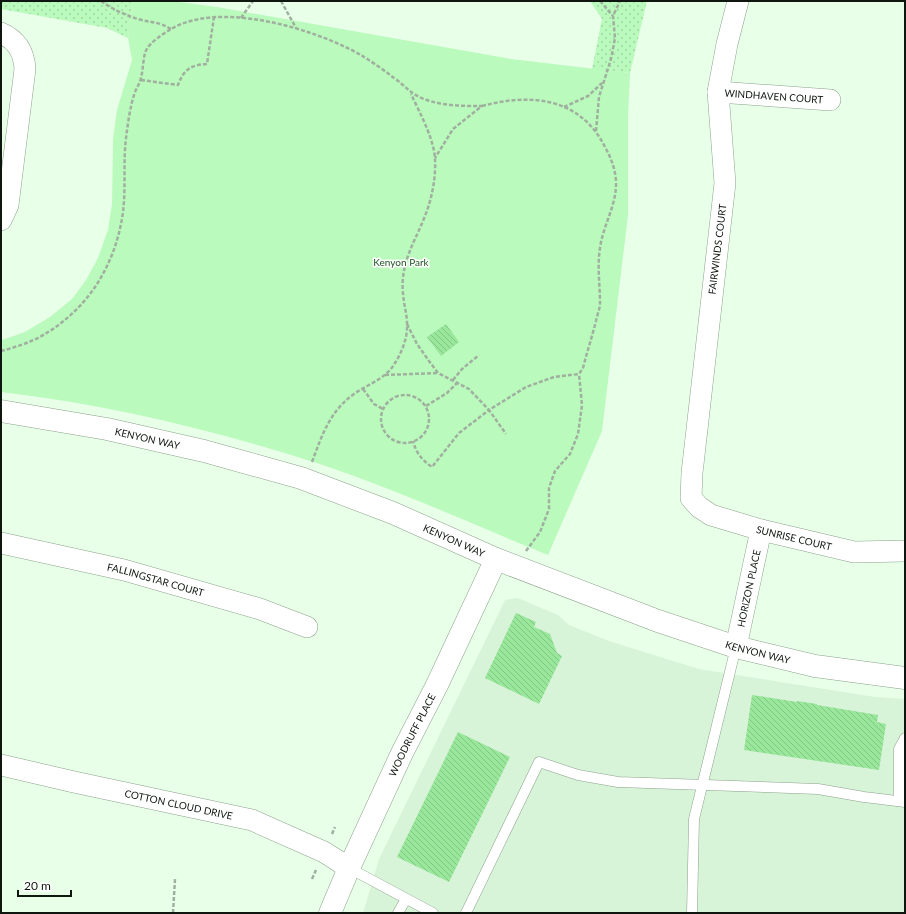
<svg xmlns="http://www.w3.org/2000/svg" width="906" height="914" font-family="Lato,sans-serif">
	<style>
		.built { fill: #d8f4d8 }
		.grass { fill: url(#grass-dots) }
		.green { fill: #bbfabd }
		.building { fill: url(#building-back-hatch) }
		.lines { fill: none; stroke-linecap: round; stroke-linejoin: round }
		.lane-casing { stroke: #8ca18c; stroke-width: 11 }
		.street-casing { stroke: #8ca18c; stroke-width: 22 }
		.secondary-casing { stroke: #8ca18c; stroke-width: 23 }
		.path { stroke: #9fb09f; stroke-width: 2.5; stroke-dasharray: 4 2; stroke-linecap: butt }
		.lane { stroke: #fff; stroke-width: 10 }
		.street { stroke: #fff; stroke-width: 21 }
		.secondary { stroke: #fff; stroke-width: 22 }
		.labels { text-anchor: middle; stroke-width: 3; stroke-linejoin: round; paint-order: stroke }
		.street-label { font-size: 10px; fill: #0f160f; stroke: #fff }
		.park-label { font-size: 10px; fill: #1c5222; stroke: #fff }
	</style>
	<defs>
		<pattern id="grass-dots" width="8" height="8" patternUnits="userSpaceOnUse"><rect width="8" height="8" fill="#bbfabd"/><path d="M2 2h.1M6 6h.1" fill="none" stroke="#a0d6a1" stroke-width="1.8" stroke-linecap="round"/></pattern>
		<pattern id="building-back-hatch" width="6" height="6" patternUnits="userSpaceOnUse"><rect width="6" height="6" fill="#98e79b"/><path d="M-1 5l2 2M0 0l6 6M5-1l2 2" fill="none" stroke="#82c584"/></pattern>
	</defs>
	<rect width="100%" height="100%" fill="#e8ffe8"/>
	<polygon class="built" points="518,598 558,615 569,625 609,641 699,669 875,697 905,699 905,913 363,913 379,859 505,600"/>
	<g class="grass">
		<polygon points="1,1 133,1 128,38 107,28 1,9"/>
		<polygon points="590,1 647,1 630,73 592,69 602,19"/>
	</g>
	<path class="green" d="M133 1H172L217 7 511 59 630 73 628 117V215L602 431 548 555C467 522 387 485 304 459 205 428 104 404 1 392V340L8 338 25 332 50 317 72 299 86 280 98 258 108 230 112 204 113 139 117 110 132 60 128 38Z"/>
	<g class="building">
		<polygon points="446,324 459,342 441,356 427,337"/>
		<polygon points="516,613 536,622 534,627 550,634 557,653 562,656 539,704 485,678"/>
		<polygon points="752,695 797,702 797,701 817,704 817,705 878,715 877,722 886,724 879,770 744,750"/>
		<polygon points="458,732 510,757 449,882 397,857"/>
	</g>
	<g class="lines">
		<g class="lane-casing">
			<g id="lane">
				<polyline points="899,801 899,749 905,738"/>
				<polyline points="349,868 433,913"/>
				<polyline points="398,913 406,899"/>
				<polyline points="466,913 539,762 578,775 618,782 818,789 864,797 905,802"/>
				<polyline points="692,913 694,819 736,647"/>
			</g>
		</g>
		<g class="street-casing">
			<g id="street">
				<path id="s1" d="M738 1 727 44 718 92 725 183 692 473 691 498 699 507 711 515 761 530 854 552 905 551"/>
				<path d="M1 33C17 40 24 52 25 69L8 205 1 220"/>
				<path id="s2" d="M718 92 830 100"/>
				<path id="s3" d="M1 543 124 570 260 609 307 627"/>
				<path id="s4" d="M736 647 761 530"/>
				<path id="s5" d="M1 765 74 782 252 820 324 852 349 868"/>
			</g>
		</g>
		<g class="secondary-casing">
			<g id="secondary">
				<path id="s6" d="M1 411 107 429 204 451 301 478 393 513 496 559 658 621 736 647 815 666 905 678"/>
				<path id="s7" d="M330 913 349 868 402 753 437 685 496 559"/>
			</g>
		</g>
		<g class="path">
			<path d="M101 1C112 9 125 15 138 19 151 23 158 21 171 29"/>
			<polyline points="281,1 296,28"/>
			<polyline points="600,1 613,16"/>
			<polyline points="241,18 253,1"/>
			<path d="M141 80 178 85C184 69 191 65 207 64L214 17"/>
			<path d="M482 106C530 93 580 97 605 147 611 158 615 168 616 181 617 205 603 225 600 248 597 267 600 285 600 303 600 309 597 315 596 321 592 337 587 352 583 368L579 374 554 377 526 387 489 410 506 434"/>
			<polyline points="564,107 588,96 602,83"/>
			<polyline points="596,131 599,97 611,59 615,38 613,16 620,1"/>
			<path d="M407 324 417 344 429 361 438 373 469 389 489 410 459 433 432 467C422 460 416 453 413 441"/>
			<path d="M1 351C16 347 32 342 45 334 90 307 116 263 123 212 126 188 123 163 126 138 128 123 130 106 135 92 137 87 140 83 141 78 143 70 143 61 145 53 148 43 163 34 171 29 220 0 315 29 361 55 372 62 384 70 394 78 407 87 411 95 427 100 444 106 464 106 482 106L453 129 435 158"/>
			<polyline points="385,375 438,373"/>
			<polyline points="453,380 462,369 479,355"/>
			<polyline points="363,389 374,404 383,409"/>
			<circle cx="405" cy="419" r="24"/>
			<polyline points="426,406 447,393 458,382"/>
			<path d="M312 462C322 435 330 411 354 394 368 384 386 379 395 363 402 352 408 337 407 323 407 316 405 309 404 302 403 295 402 286 403 278 405 255 417 237 425 216 432 198 436 178 435 159 434 139 420 113 411 94"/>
			<polyline points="526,551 540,532 549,509 549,488 555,471 570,454 578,434 582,405 579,374"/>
			<polyline points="332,834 335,827"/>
			<polyline points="312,879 316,870"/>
			<polyline points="173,913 175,879"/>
		</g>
		<use href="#lane" class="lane"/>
		<use href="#street" class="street"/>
		<use href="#secondary" class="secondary"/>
	</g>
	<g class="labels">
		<g class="street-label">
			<text dy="4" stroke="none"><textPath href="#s2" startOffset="56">WINDHAVEN COURT</textPath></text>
			<text transform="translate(717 249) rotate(-83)" y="4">FAIRWINDS COURT</text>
			<text dy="4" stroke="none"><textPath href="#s6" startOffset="149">KENYON WAY</textPath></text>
			<text dy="4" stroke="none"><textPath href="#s1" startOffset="614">SUNRISE COURT</textPath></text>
			<text dy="4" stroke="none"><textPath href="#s6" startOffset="473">KENYON WAY</textPath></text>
			<text dy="4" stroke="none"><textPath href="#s3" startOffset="159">FALLINGSTAR COURT</textPath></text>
			<text dy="4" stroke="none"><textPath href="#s4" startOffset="60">HORIZON PLACE</textPath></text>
			<text dy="4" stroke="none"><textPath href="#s6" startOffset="797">KENYON WAY</textPath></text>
			<text dy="4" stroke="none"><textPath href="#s7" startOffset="196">WOODRUFF PLACE</textPath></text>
			<text dy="4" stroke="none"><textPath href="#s5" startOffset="182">COTTON CLOUD DRIVE</textPath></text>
		</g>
		<g class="park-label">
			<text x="401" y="266">Kenyon Park</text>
		</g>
	</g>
	<rect width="906" height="914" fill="none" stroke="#0f160f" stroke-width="4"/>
	<path d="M18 890v6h53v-6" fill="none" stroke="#0f160f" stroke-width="2"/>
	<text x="24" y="890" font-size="12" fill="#0f160f" stroke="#ffffff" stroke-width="3" paint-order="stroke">20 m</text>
</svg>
